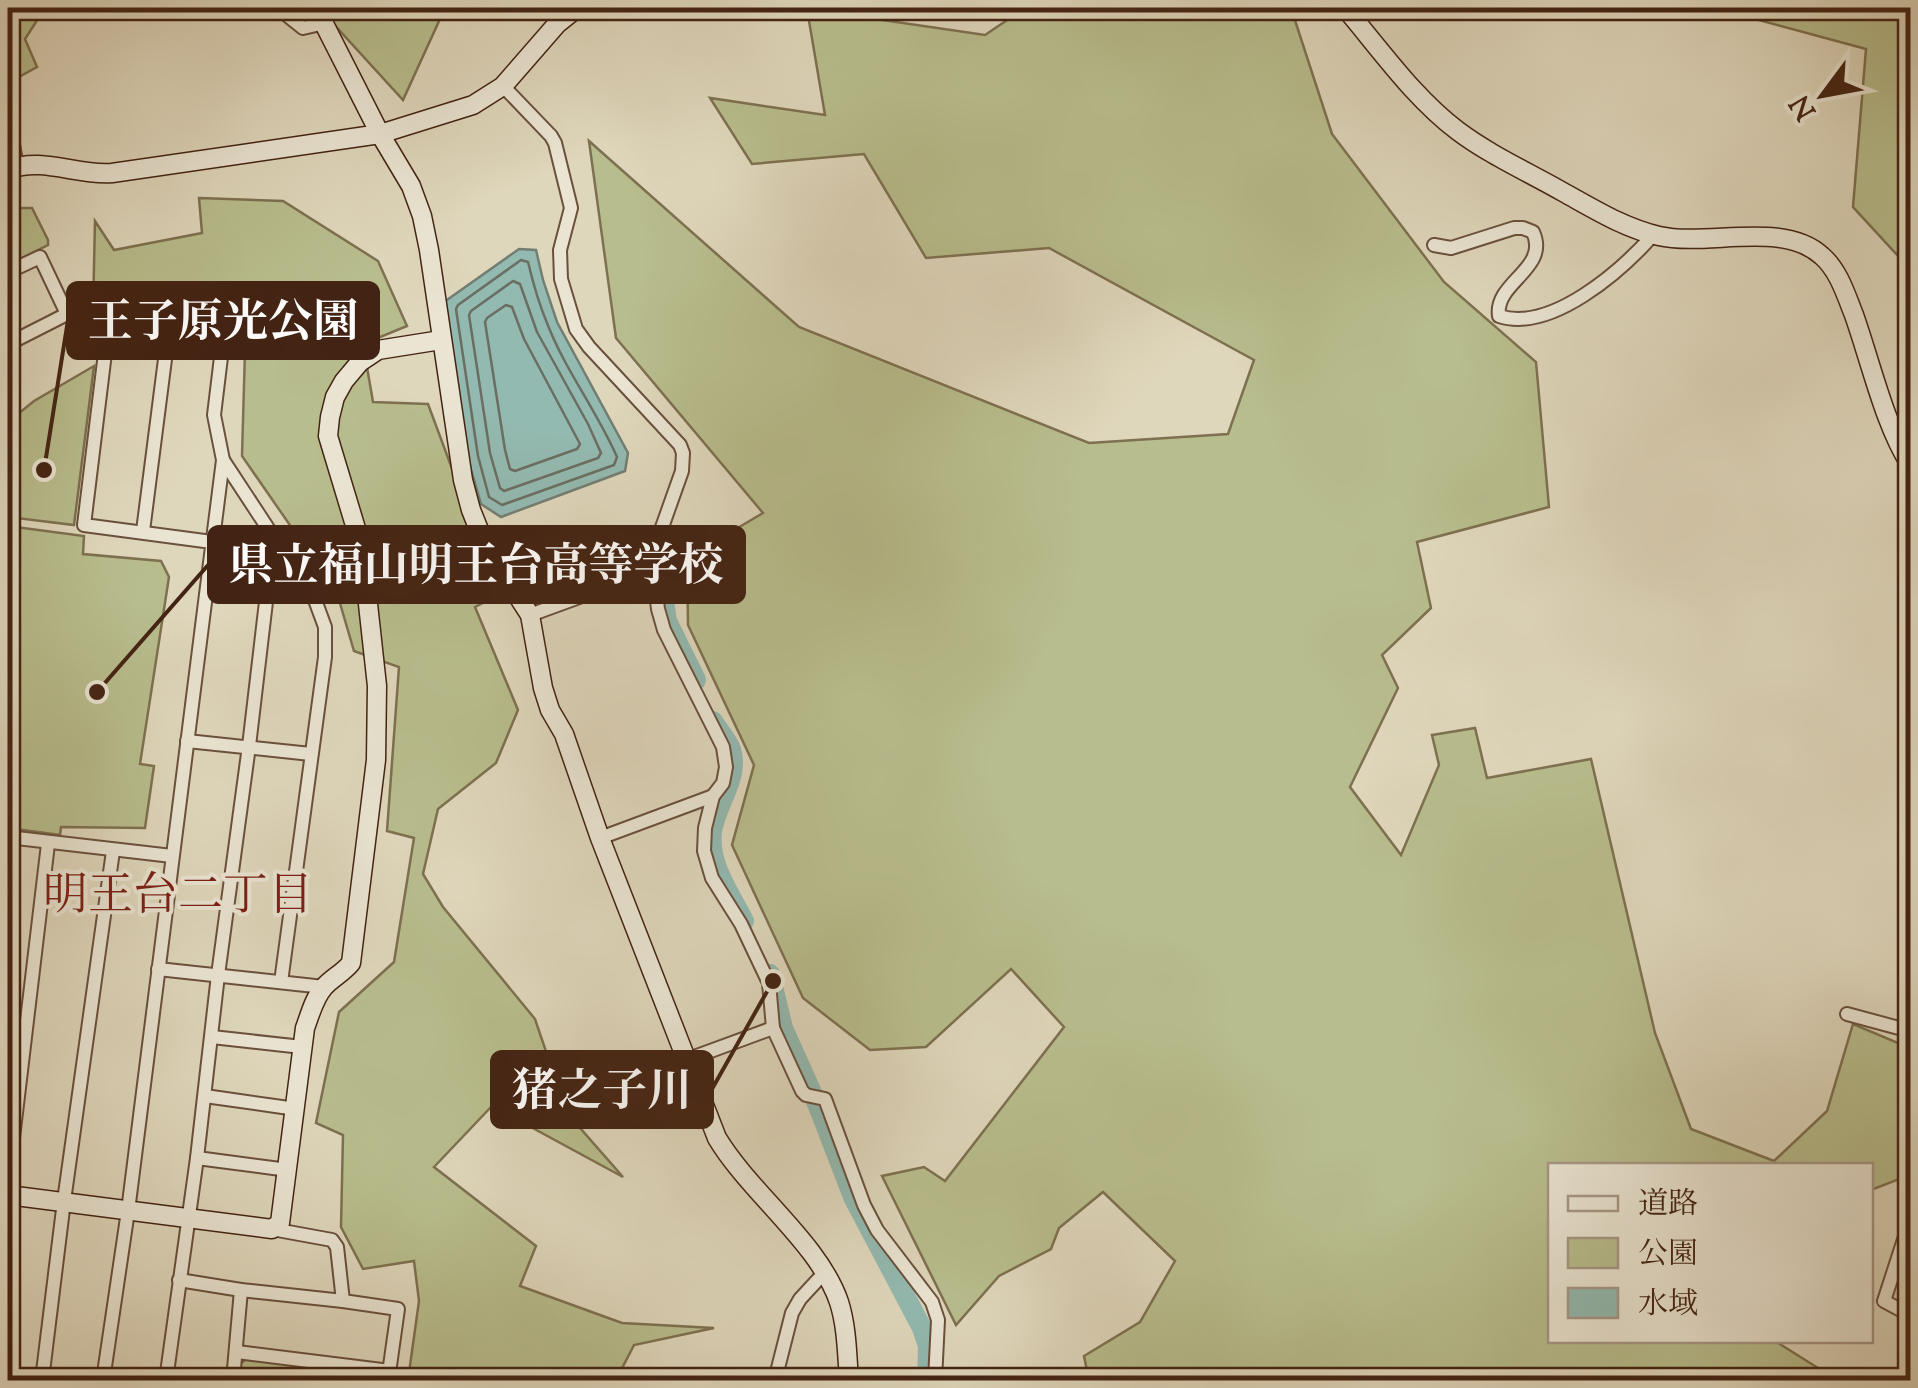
<svg xmlns="http://www.w3.org/2000/svg" width="1918" height="1388" font-family="'Sorts Mill Goudy','Noto Serif JP',serif">
	<style>
		.green { fill: #b8bd8d; stroke: #7e7050; stroke-width: 2.5 }
		.water { fill: #93bab1; stroke: #737e72; stroke-width: 2.5 }
		.lines { fill: none; stroke-linecap: round; stroke-linejoin: round }
		.shore { stroke: #6b6e62; stroke-width: 2.5 }
		.river { stroke: #93bab1; stroke-width: 20 }
		.street-casing { stroke: #6a503d; stroke-width: 16 }
		.secondary-casing { stroke: #432313; stroke-width: 21 }
		.street { stroke: #eae5d3; stroke-width: 12 }
		.secondary { stroke: #eae5d3; stroke-width: 18 }
		.labels { text-anchor: middle; stroke-width: 8; stroke-linejoin: round; paint-order: stroke }
		.neighbourhood-label { font-size: 45px; fill: #7a1f14; stroke: #eae5d3 }
		.leader { fill: none; stroke: #432313; stroke-width: 4 }
		.callout-dot { fill: #432313; stroke: #eae5d3; stroke-width: 4 }
		.callout { fill: #432313; stroke: #432313; stroke-width: 4 }
		.callout-label { font-size: 45px; text-anchor: middle; font-weight: bold; fill: #fff }
	</style>
	<rect width="100%" height="100%" fill="#dfd7bc"/>
	<filter id="stains"><feTurbulence type="fractalNoise" baseFrequency=".002" numOctaves="4"/><feColorMatrix values="0 0 0 0 .2 0 0 0 0 .09 0 0 0 0 .02 0 0 0 .5 -.17"/></filter>
	<radialGradient id="worn" r=".72"><stop offset=".6" stop-color="#630" stop-opacity="0"/><stop offset="1" stop-color="#630" stop-opacity=".3"/></radialGradient>
	<g class="green">
		<polygon points="8,8 45,8 25,39 37,67 17,78 8,60"/>
		<polygon points="319,8 445,8 403,100"/>
		<polygon points="1025,8 1291,8 1332,134 1444,282 1536,362 1549,507 1417,542 1431,608 1382,655 1398,688 1350,787 1401,855 1439,765 1432,735 1475,728 1487,778 1591,759 1655,1033 1691,1129 1774,1161 1827,1111 1853,1024 1910,1048 1910,1175 1871,1190 1870,1166 1550,1166 1550,1340 1775,1341 1837,1380 1089,1380 1084,1356 1140,1322 1175,1261 1103,1192 1059,1228 1051,1249 999,1276 956,1325 882,1176 924,1167 945,1181 1064,1027 1011,969 926,1047 870,1050 803,998 732,845 754,765 688,625 687,558 763,513 616,338 589,141 799,327 1089,443 1228,434 1254,360 1049,248 926,258 864,154 752,164 710,98 825,115 807,9 985,35"/>
		<polygon points="1714,8 1910,8 1910,269 1853,207 1866,49"/>
		<polygon points="199,198 283,201 378,261 407,326 363,344 373,402 428,404 499,595 475,607 518,710 496,763 438,809 423,874 443,907 535,1019 567,1113 623,1177 492,1106 434,1167 536,1246 520,1286 622,1323 714,1328 634,1345 616,1380 408,1380 419,1301 414,1261 363,1269 341,1227 343,1135 316,1123 339,1012 394,962 414,838 387,831 399,667 354,651 337,593 242,456 246,315 227,299 102,345 93,312 95,221 114,250 202,233"/>
		<polygon points="8,208 32,208 48,240 48,245 8,265"/>
		<polygon points="94,366 74,525 8,517 8,422 34,401"/>
		<polygon points="8,526 84,536 83,554 161,561 169,577 140,764 154,766 145,828 61,827 60,835 8,828"/>
		<polygon points="249,1357 377,1375 381,1380 238,1380 240,1364"/>
	</g>
	<polygon class="water" points="519,249 536,250 543,280 557,322 628,453 625,471 501,517 481,504 468,459 444,302"/>
	<g class="lines">
		<g class="shore">
			<path d="M521 260 528 262C533 283 539 304 547 323 565 370 597 411 617 457L614 465 502 505 489 497 478 456 456 309 458 305Z"/>
			<polygon points="513,281 520,284 537,332 588,424 601,453 598,458 504,491 500,488 490,453 469,315 471,311"/>
			<polygon points="506,305 512,307 524,339 580,444 577,449 515,471 510,469 505,450 485,322 487,318"/>
		</g>
		<g class="river">
			<polyline points="663,554 663,595 667,621 696,680"/>
			<path d="M713 721C718 730 726 738 730 747 742 775 715 805 712 832 708 864 730 893 744 921"/>
			<polyline points="770,974 783,1028 818,1106 853,1197 922,1328 928,1346 927,1380"/>
		</g>
		<g class="street-casing">
			<g id="street">
				<polyline points="278,8 303,28 325,23"/>
				<polyline points="503,86 551,136 555,143 571,208 560,250 561,279 576,329 589,347 680,445 683,453 682,471 660,533 650,545 658,609 664,630 723,747 726,767 723,783 713,796 705,828 704,851 712,878 741,924 769,983 773,1028 802,1091 806,1095 825,1099 864,1205 877,1230 932,1302 938,1320 935,1380"/>
				<polyline points="8,118 17,166"/>
				<path d="M1434 245 1451 248 1514 228H1523L1533 232C1550 269 1494 282 1499 316 1551 333 1621 271 1653 235"/>
				<polyline points="8,272 40,257 67,314 8,344"/>
				<polyline points="223,460 315,600 325,627 325,657 281,982"/>
				<polyline points="143,531 169,328"/>
				<polyline points="530,615 653,570"/>
				<polyline points="187,741 311,754"/>
				<polyline points="8,837 172,856"/>
				<polyline points="600,838 713,796"/>
				<polyline points="158,969 324,987"/>
				<polyline points="1847,1014 1910,1031"/>
				<polyline points="212,1037 302,1047"/>
				<polyline points="686,1060 773,1028"/>
				<polyline points="205,1096 296,1109"/>
				<polyline points="197,1158 288,1170"/>
				<polyline points="8,1180 48,844"/>
				<polyline points="1910,1221 1884,1301 1910,1315"/>
				<polyline points="272,1229 332,1240 337,1247 343,1301 398,1309 388,1380"/>
				<polyline points="179,1280 241,1290 343,1301"/>
				<polyline points="237,1352 390,1371"/>
				<polyline points="42,1380 64,1201 113,851"/>
				<path d="M103 1380 128 1211 223 460 214 415 225 324 218 318C178 326 142 336 105 353L84 525 212 542"/>
				<polyline points="166,1380 197,1158 218,975 249,746 274,534"/>
				<polyline points="233,1380 241,1290"/>
				<polyline points="775,1380 792,1313 800,1299 825,1272"/>
			</g>
		</g>
		<g class="secondary-casing">
			<g id="secondary">
				<path d="M316 8 380 134 411 186 422 216 429 250 463 480 471 510 485 545 530 615 543 688 550 710 564 734 600 838 717 1138C750 1193 819 1243 839 1302 847 1327 847 1355 849 1380"/>
				<path d="M1345 8C1380 49 1414 98 1458 131 1490 155 1528 172 1563 192 1594 209 1624 228 1659 236 1708 247 1783 220 1822 256 1839 271 1846 295 1854 315 1870 360 1885 426 1910 464"/>
				<path d="M8 170C42 156 77 176 112 173L380 134 473 105 503 86 557 24 577 8"/>
				<path d="M8 1195 272 1229 280 1223 305 1028C310 1015 314 998 324 987 332 978 343 973 351 963L376 760 377 686 368 604 357 532 328 436 330 417 335 397 344 381 360 362 378 350 441 340"/>
			</g>
		</g>
		<use href="#street" class="street"/>
		<use href="#secondary" class="secondary"/>
	</g>
	<g class="labels">
		<g class="neighbourhood-label">
			<text x="178" y="909">明王台二丁目</text>
		</g>
	</g>
	<path class="leader" d="M44 470L68 320M97 692L209 564M773 981L712 1089"/>
	<g class="callout-dot">
		<circle cx="44" cy="470" r="10"/>
		<circle cx="97" cy="692" r="10"/>
		<circle cx="773" cy="981" r="10"/>
	</g>
	<g class="callout">
		<rect x="68" y="283" width="310" height="75" rx="10"/>
		<rect x="209" y="527" width="535" height="75" rx="10"/>
		<rect x="492" y="1052" width="220" height="75" rx="10"/>
	</g>
	<g class="callout-label">
		<text x="223" y="336">王子原光公園</text>
		<text x="476" y="580">県立福山明王台高等学校</text>
		<text x="602" y="1105">猪之子川</text>
	</g>
	<rect width="1918" height="1388" fill="none" stroke="#dfd7bc" stroke-width="40"/>
	<rect x="10" y="10" width="1898" height="1368" fill="none" stroke="#432313" stroke-width="5"/>
	<rect x="20" y="20" width="1878" height="1348" fill="none" stroke="#432313" stroke-width="2.5"/>
	<rect x="1548" y="1163" width="325" height="180" fill="#eae5d3" stroke="#a79786" stroke-width="2.5"/>
	<rect x="1568" y="1196" width="50" height="15" fill="#eae5d3" stroke="#a79786" stroke-width="2.5"/>
	<text x="1638" y="1213" font-size="30" fill="#432313">道路</text>
	<rect x="1568" y="1238" width="50" height="30" fill="#b8bd8d" stroke="#a79786" stroke-width="2.5"/>
	<text x="1638" y="1263" font-size="30" fill="#432313">公園</text>
	<rect x="1568" y="1288" width="50" height="30" fill="#93bab1" stroke="#a79786" stroke-width="2.5"/>
	<text x="1638" y="1313" font-size="30" fill="#432313">水域</text>
	<g transform="translate(1823 95) rotate(238)" stroke="#eae5d3" stroke-width="8" paint-order="stroke">
	<path d="M0-8L18 38L0 25L-18 38Z" fill="#432313"/>
	<text y="-15" font-size="28" font-weight="bold" text-anchor="middle" fill="#432313">N</text>
	</g>
	<rect width="100%" height="100%" filter="url(#stains)"/>
	<rect width="100%" height="100%" fill="url(#worn)"/>
</svg>
